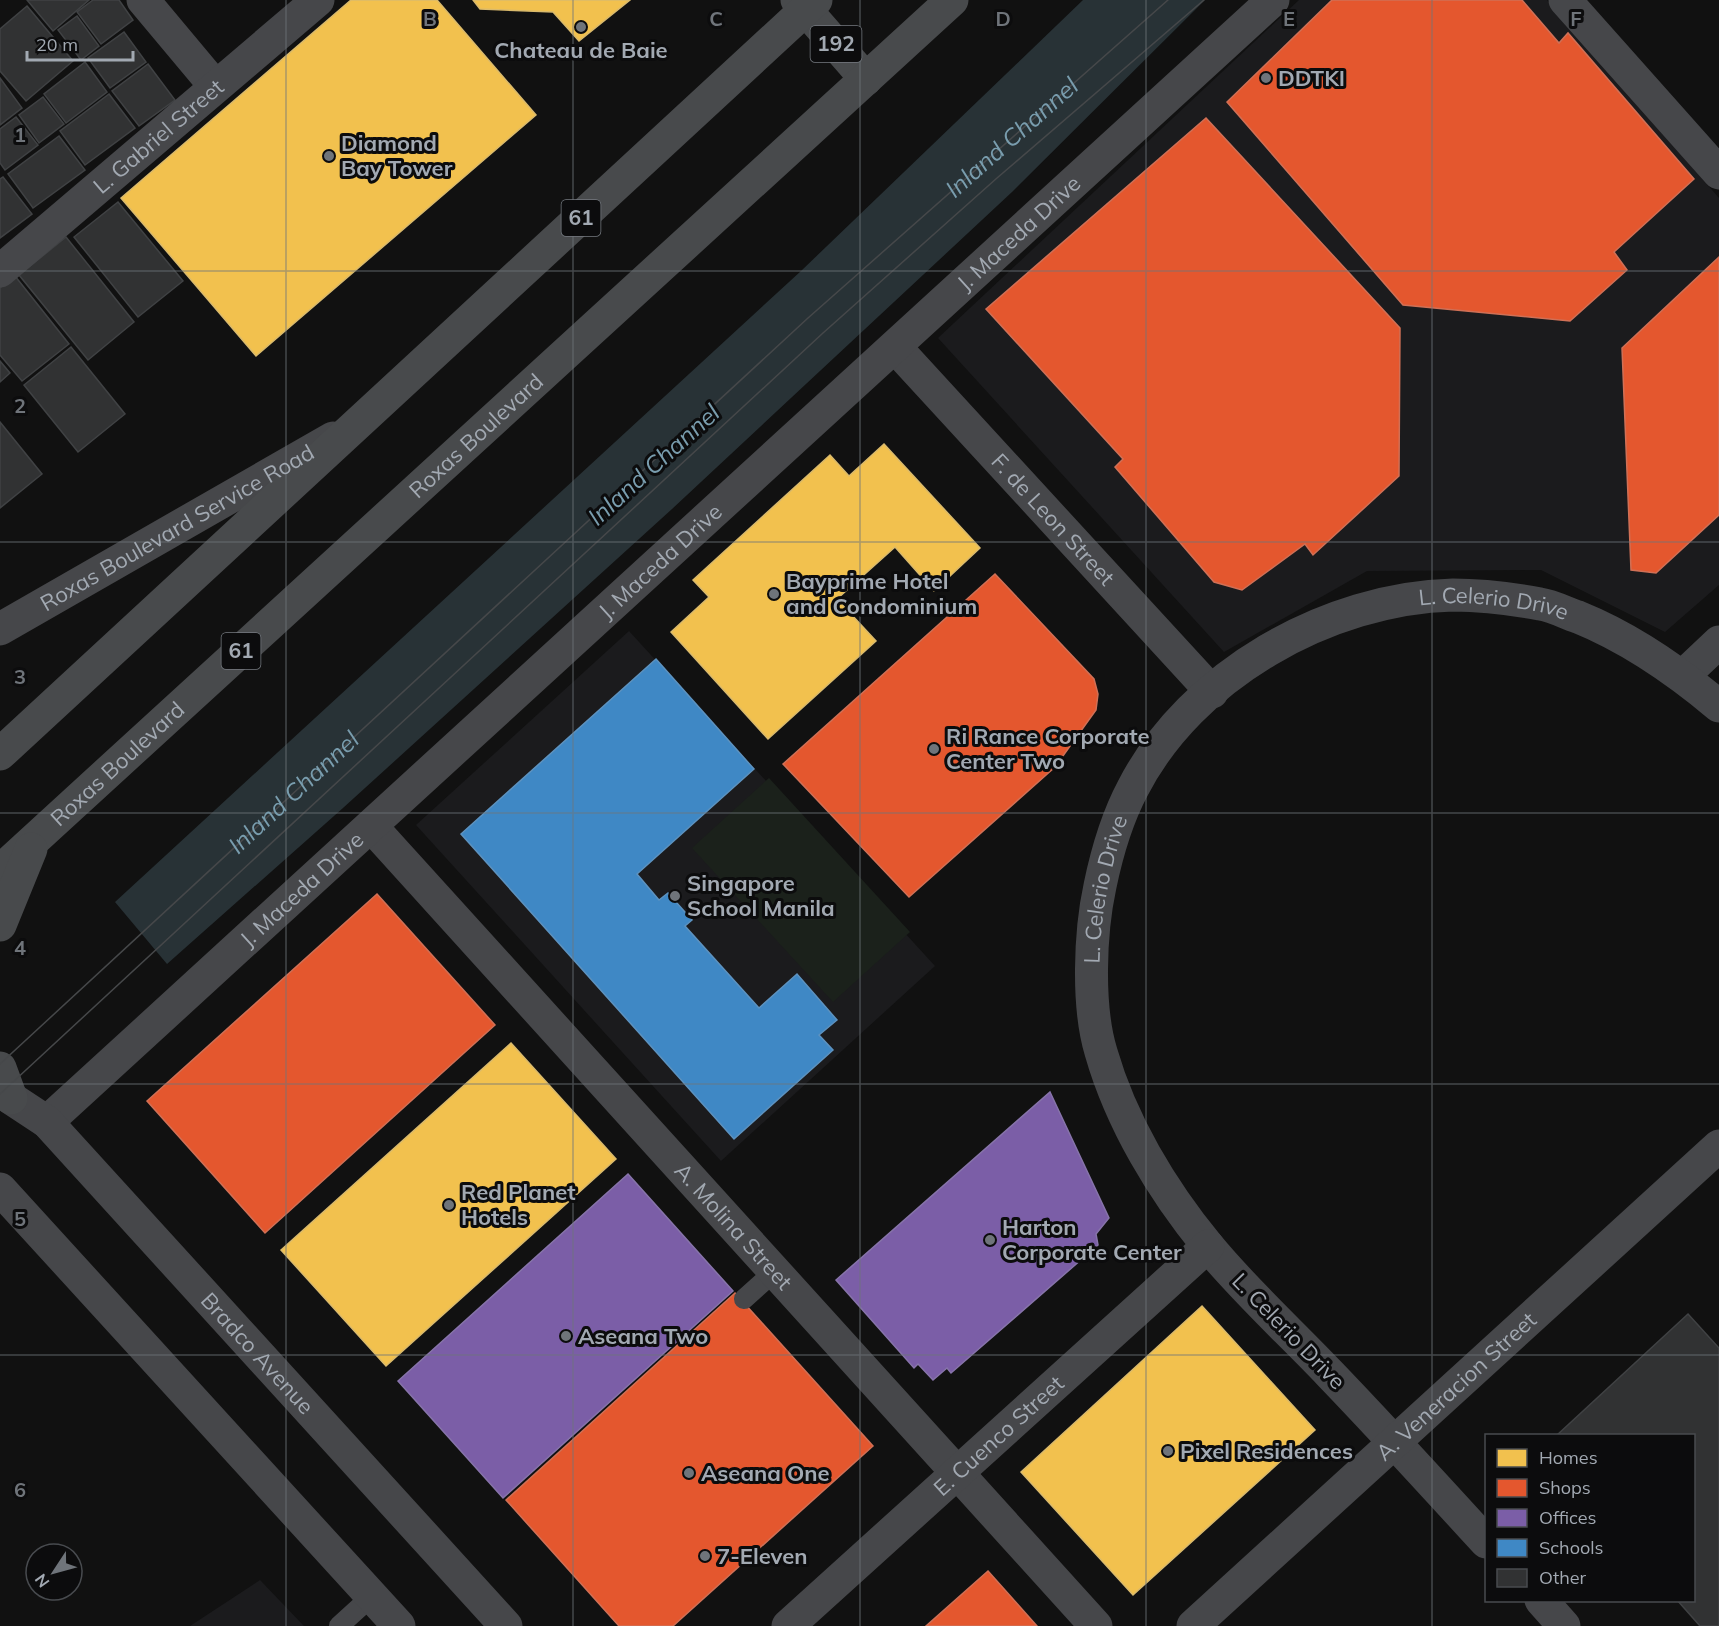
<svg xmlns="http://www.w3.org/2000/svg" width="1719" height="1626" font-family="Mulish,sans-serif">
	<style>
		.built { fill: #1b1b1d }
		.green { fill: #1b211b }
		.water { fill: #283236 }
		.homes { fill: #f2c14e; stroke: #daba6c; stroke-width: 1.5 }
		.shops { fill: #e4572e; stroke: #d07056; stroke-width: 1.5 }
		.offices { fill: #7b5ea7; stroke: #8774aa; stroke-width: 1.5 }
		.schools { fill: #3f88c5; stroke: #5d92bf; stroke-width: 1.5 }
		.building { fill: #313233; stroke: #404244; stroke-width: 1.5 }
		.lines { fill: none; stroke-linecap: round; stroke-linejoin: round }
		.service { stroke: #46474a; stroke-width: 20 }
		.minor { stroke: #46474a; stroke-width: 33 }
		.tertiary { stroke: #46474a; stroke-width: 33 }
		.primary { stroke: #484a4c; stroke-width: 33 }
		.trunk { stroke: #484a4c; stroke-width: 33 }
		.tram { stroke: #46484a; stroke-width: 1.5 }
		.grid { fill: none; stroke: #6f747a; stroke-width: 1.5; stroke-opacity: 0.55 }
		.poi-dot { fill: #6f747a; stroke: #0c0c0d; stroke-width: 2 }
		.labels { text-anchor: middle; stroke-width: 6; stroke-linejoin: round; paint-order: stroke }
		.shield { fill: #0c0c0d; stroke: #757a80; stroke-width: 1.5 }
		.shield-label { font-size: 21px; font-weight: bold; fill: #a2a9b2 }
		.poi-label { font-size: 22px; font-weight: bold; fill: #a2a9b2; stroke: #0c0c0d; text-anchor: start }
		.street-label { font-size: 22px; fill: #a2a9b2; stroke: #0c0c0d }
		.water-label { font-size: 24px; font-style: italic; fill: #799dae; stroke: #0c0c0d }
		.grid-label { font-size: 20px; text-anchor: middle; font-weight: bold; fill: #6f747a; stroke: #0c0c0d; stroke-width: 6; stroke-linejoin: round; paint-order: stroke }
	</style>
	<rect width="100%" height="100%" fill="#111"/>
	<g class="built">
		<polygon points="1299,0 1547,0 1719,198 1719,585 1665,632 1541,570 1367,571 1224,652 938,338"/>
		<polygon points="629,631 935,966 721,1161 416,825"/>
		<polygon points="260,1580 304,1626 190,1626"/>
	</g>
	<polygon class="green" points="769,778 910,932 833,1002 692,848"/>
	<polygon class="water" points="1083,0 1205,0 1012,192 672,509 343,808 167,964 115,902 801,271"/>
	<g class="homes">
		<polygon points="351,0 437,0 536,115 256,356 121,198"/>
		<polygon points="473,0 630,0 579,41 553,12 480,9"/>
		<polygon points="884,444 980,548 934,591 895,547 837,599 876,641 768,739 671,632 709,597 693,580 830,455 849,476"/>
		<polygon points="511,1043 616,1159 386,1366 281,1250"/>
		<polygon points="1202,1306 1315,1430 1133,1595 1021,1472"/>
	</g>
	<g class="shops">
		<polygon points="1332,0 1522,0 1559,43 1568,33 1694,179 1614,252 1627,270 1570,321 1403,305 1227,102"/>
		<polygon points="1206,118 1400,328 1399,476 1313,555 1305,544 1242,590 1214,582 1115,467 1123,459 986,309"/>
		<polygon points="1719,257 1719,515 1656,573 1631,570 1622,348"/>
		<polygon points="995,574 1094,679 1098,694 1096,710 1055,767 909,897 783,764"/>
		<polygon points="377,894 495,1025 265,1233 147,1101"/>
		<polygon points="735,1293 873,1446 673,1626 619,1626 506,1500"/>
		<polygon points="988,1571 1037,1626 926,1626"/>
	</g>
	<g class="offices">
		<polygon points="1050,1092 1109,1218 1096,1234 1098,1245 951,1373 947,1368 933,1380 918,1364 914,1368 836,1280"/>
		<polygon points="628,1174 733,1291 503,1498 398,1381"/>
	</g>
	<polygon class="schools" points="656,659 754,769 637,874 659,900 668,893 692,920 685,926 759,1008 797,974 837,1020 819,1035 833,1050 734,1139 461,834"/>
	<g class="building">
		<polygon points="27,0 89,0 53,31"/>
		<polygon points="93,0 119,0 133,20 101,44 77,12"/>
		<polygon points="27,6 73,61 26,101 0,71 0,29"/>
		<polygon points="77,16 99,46 81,60 58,30"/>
		<polygon points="124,32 146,62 110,88 88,58"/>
		<polygon points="85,62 107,92 66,123 44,94"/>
		<polygon points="148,64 175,100 139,126 112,91"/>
		<polygon points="0,78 22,108 0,125"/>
		<polygon points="109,94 135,128 85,165 60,131"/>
		<polygon points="43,97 64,124 39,143 19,115"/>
		<polygon points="16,117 38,145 5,170 0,163 0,129"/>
		<polygon points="59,136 85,170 33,208 8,174"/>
		<polygon points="3,177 32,214 0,238 0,179"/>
		<polygon points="118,202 183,281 138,317 74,237"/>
		<polygon points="66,237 134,322 88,360 19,275"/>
		<polygon points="15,276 69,344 22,381 0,355 0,288"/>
		<polygon points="71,347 125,414 78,452 24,385"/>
		<polygon points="0,361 10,373 0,382"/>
		<polygon points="0,422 42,474 0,508"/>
		<polygon points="1688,1314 1719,1348 1719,1626 1700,1626 1677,1600 1694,1600 1694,1436 1556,1436"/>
	</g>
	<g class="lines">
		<g class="service">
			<polyline points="744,1299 774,1272"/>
			<polyline points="339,1626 372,1596"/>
		</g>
		<g class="minor">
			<polyline points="143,0 215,86"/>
			<polyline points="1565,0 1719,173"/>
			<path id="s1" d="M0 271 318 0"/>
			<path id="s2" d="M895 347 1212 692"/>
			<polyline points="1683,676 1719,642"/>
			<path id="s3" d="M371 826 1096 1626"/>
			<path id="s4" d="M47 1122 1273 0"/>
			<path id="s5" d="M1486 1542C1434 1485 1382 1428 1329 1373 1289 1331 1245 1291 1208 1246 1162 1190 1121 1122 1101 1052 1087 1006 1090 932 1100 886 1107 852 1117 818 1133 788 1191 675 1328 598 1453 595 1481 595 1513 599 1540 604 1553 606 1566 613 1578 617 1630 638 1676 670 1719 706"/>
			<polyline points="1541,1600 1564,1626"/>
			<path id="s6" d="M788 1626 1208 1246"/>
			<path id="s7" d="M1193 1626 1719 1146"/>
		</g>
		<g class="tertiary">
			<path id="s8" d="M0 629 333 438"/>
			<path id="s9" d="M0 1091 47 1122 506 1626"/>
			<polyline points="0,1189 399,1626"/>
		</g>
		<polyline class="primary" points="797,0 866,79"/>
		<g class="trunk">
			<polyline points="0,754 816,0"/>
			<path id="s10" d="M0 871 952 0"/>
			<polyline points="0,925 31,849"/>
			<polyline points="0,1068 11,1098"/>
		</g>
		<g class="tram">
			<path id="s11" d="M0 1064 808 318 1168 0"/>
			<polyline points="0,1094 823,333 997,178 1204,0"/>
		</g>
	</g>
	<path class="grid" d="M286 0V1626M573 0V1626M860 0V1626M1146 0V1626M1432 0V1626M0 271H1719M0 542H1719M0 813H1719M0 1084H1719M0 1355H1719"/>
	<g class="poi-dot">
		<circle cx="581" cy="27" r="6"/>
		<circle cx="1266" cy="78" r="6"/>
		<circle cx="329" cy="156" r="6"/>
		<circle cx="774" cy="594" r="6"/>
		<circle cx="934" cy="749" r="6"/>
		<circle cx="675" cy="896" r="6"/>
		<circle cx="449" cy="1205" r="6"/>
		<circle cx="990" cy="1240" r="6"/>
		<circle cx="566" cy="1336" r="6"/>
		<circle cx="1168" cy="1451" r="6"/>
		<circle cx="689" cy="1473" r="6"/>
		<circle cx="705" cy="1556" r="6"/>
	</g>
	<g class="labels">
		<g class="shield">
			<rect x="810.5" y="26" width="51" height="36" rx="4.5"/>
			<rect x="561.5" y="200" width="39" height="36" rx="4.5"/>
			<rect x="221.5" y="633" width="39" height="36" rx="4.5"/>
		</g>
		<g class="shield-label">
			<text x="836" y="51">192</text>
			<text x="581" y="225">61</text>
			<text x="241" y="658">61</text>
		</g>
		<g class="poi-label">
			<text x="581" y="58" text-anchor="middle">Chateau de Baie</text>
			<text x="1278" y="86">DDTKI</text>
			<text x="341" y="151">Diamond<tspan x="341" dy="25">Bay Tower</tspan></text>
			<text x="786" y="589">Bayprime Hotel<tspan x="786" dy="25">and Condominium</tspan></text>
			<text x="946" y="744">Ri Rance Corporate<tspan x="946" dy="25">Center Two</tspan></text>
			<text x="687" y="891">Singapore<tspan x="687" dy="25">School Manila</tspan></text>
			<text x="461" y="1200">Red Planet<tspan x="461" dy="25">Hotels</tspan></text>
			<text x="1002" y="1235">Harton<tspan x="1002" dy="25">Corporate Center</tspan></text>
			<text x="578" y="1344">Aseana Two</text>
			<text x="1180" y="1459">Pixel Residences</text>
			<text x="701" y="1481">Aseana One</text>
			<text x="717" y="1564">7-Eleven</text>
		</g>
		<g class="street-label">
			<text dy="8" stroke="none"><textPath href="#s1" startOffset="208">L. Gabriel Street</textPath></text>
			<text dy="8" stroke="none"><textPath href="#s4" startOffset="1317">J. Maceda Drive</textPath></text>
			<text dy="8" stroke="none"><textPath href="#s10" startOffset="645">Roxas Boulevard</textPath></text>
			<text dy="8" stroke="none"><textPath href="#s2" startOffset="234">F. de Leon Street</textPath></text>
			<text dy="8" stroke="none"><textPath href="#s8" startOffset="204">Roxas Boulevard Service Road</textPath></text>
			<text dy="8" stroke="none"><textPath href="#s4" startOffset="831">J. Maceda Drive</textPath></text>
			<text dy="8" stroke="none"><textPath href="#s5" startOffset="1332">L. Celerio Drive</textPath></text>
			<text dy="8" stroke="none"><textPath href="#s10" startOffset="159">Roxas Boulevard</textPath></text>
			<text dy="8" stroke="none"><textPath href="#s4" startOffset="345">J. Maceda Drive</textPath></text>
			<text dy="8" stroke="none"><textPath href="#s5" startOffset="794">L. Celerio Drive</textPath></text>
			<text dy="8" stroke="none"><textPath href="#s3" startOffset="540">A. Molina Street</textPath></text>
			<text transform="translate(1289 1331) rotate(46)" y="8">L. Celerio Drive</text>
			<text dy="8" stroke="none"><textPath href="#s9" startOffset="369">Bradco Avenue</textPath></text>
			<text dy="8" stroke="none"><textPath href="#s7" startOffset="356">A. Veneracion Street</textPath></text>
			<text dy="8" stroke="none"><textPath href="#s6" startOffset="284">E. Cuenco Street</textPath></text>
		</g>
		<g class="water-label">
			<text dy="8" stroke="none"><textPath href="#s11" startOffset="1372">Inland Channel</textPath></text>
			<text transform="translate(654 465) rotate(-42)" y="8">Inland Channel</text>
			<text dy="8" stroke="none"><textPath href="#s11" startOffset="400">Inland Channel</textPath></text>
		</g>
	</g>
	<g class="grid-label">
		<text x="430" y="26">B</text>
		<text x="716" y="26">C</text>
		<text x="1003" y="26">D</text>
		<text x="1289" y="26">E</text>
		<text x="1576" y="26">F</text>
		<text x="20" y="142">1</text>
		<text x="20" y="413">2</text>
		<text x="20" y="684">3</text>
		<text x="20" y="955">4</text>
		<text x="20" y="1226">5</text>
		<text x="20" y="1497">6</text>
	</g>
	<rect x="1485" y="1434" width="210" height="168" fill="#0c0c0d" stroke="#484b4f" stroke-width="1.5"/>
	<rect x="1497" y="1449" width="30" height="18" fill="#f2c14e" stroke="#484b4f" stroke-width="1.5"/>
	<text x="1539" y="1464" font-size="18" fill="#a2a9b2">Homes</text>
	<rect x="1497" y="1479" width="30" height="18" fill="#e4572e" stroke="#484b4f" stroke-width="1.5"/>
	<text x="1539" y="1494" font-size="18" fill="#a2a9b2">Shops</text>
	<rect x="1497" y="1509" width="30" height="18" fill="#7b5ea7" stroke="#484b4f" stroke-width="1.5"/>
	<text x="1539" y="1524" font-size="18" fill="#a2a9b2">Offices</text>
	<rect x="1497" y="1539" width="30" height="18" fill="#3f88c5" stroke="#484b4f" stroke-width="1.5"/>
	<text x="1539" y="1554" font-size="18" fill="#a2a9b2">Schools</text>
	<rect x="1497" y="1569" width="30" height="18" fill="#313233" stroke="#484b4f" stroke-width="1.5"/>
	<text x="1539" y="1584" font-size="18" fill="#a2a9b2">Other</text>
	<g transform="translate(54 1572) rotate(234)"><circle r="28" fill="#0c0c0d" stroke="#484b4f" stroke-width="1.5"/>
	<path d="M0-4.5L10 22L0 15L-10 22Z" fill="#6f747a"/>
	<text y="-9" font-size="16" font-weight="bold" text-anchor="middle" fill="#a2a9b2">N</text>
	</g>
	<path d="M27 51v9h106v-9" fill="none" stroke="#a2a9b2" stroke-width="3"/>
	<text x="36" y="51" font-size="18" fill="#a2a9b2" stroke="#0c0c0d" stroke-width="4.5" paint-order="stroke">20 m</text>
</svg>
